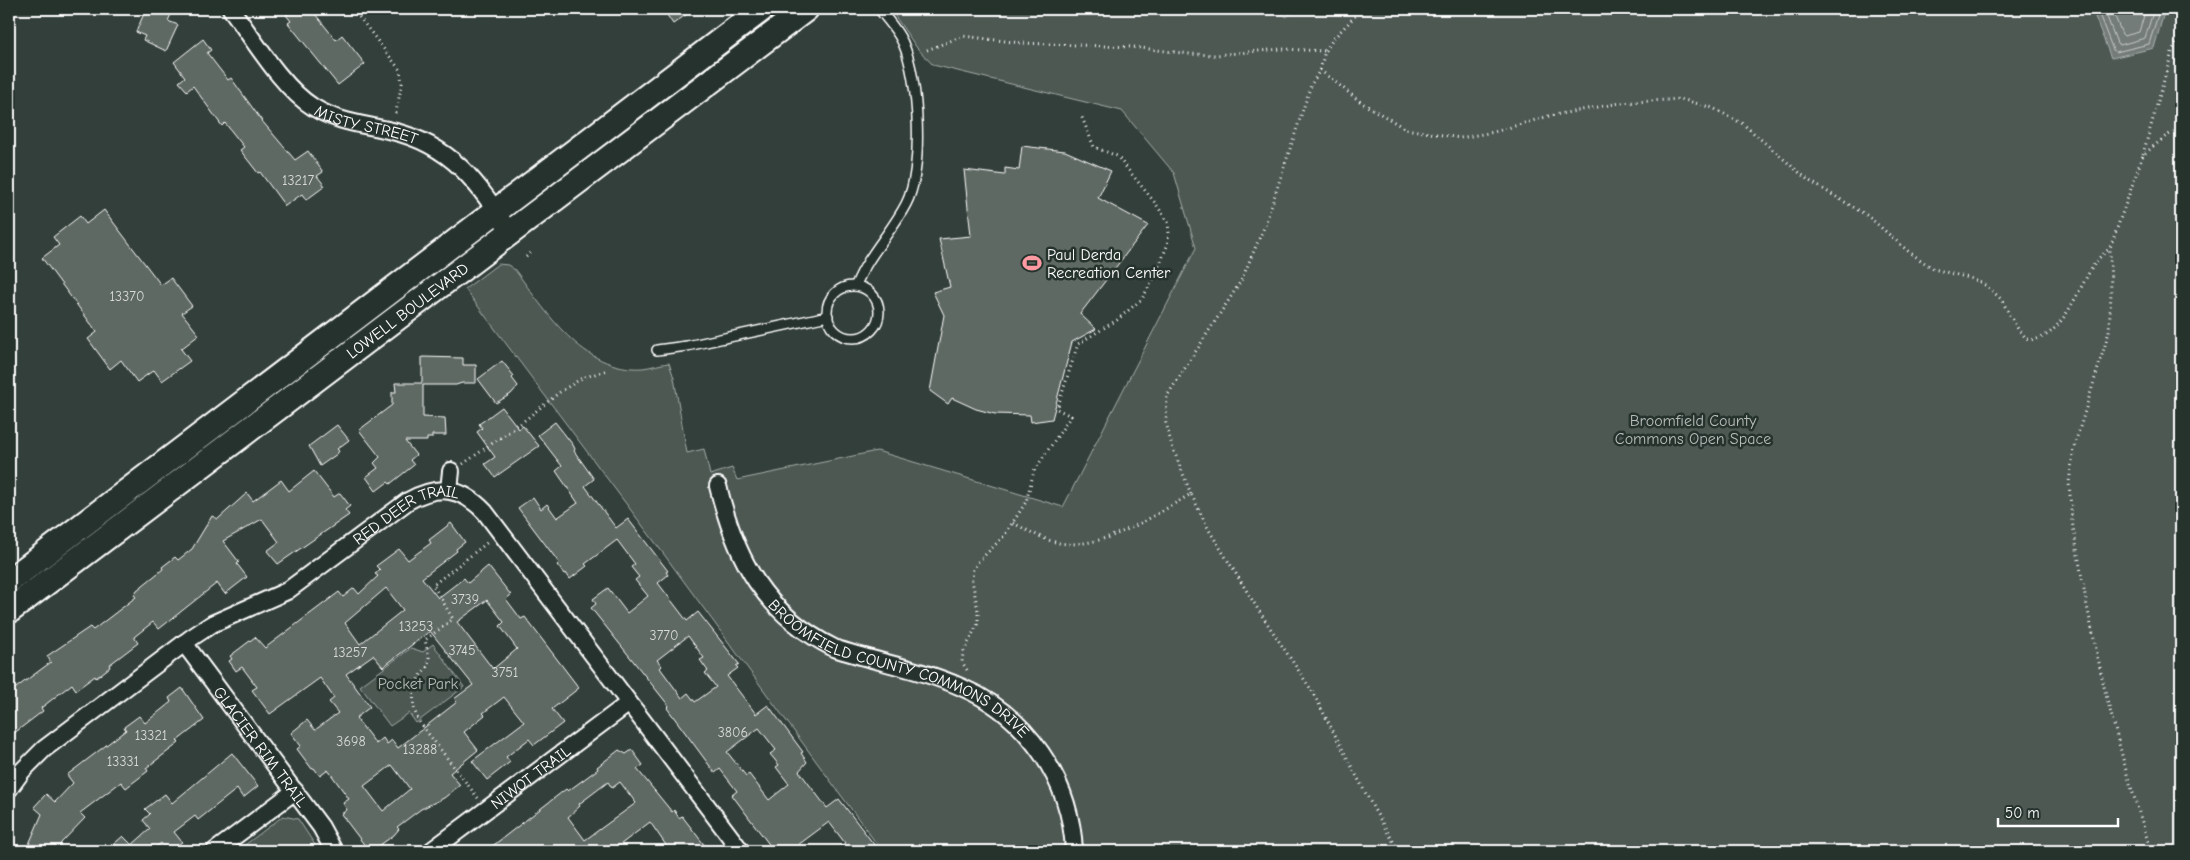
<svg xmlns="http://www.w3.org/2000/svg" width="2190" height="860" font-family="'Comic Neue',sans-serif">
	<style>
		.green { fill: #4d5853; stroke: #a6aca9 }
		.water { fill: #737b78; stroke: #abb0ae }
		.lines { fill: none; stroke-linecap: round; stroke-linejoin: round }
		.shore { stroke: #c7cac9; stroke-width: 1 }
		.building { fill: #5f6964; stroke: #fff; fill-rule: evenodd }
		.lane-casing { stroke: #fff; stroke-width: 12 }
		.street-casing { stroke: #fff; stroke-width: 20 }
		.secondary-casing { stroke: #fff; stroke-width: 28 }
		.path { stroke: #fff; stroke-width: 3; stroke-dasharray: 1 4; stroke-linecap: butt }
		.lane { stroke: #26332d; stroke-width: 9 }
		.street { stroke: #26332d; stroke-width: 16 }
		.secondary { stroke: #26332d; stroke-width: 24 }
		.labels { text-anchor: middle; stroke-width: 5; stroke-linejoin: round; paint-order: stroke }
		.number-label { font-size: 14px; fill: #d7dad8 }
		.street-label { font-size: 16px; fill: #fff; stroke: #26332d }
		.poi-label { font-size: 16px; fill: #fff; stroke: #26332d; text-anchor: start }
		.park-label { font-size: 16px; fill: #b8bcba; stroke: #26332d }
	</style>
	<rect width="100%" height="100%" fill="#333f3a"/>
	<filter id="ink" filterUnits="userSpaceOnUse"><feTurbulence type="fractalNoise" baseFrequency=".02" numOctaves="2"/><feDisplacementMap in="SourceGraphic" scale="10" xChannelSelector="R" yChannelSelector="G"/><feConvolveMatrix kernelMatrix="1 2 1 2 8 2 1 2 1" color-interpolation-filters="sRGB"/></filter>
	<g filter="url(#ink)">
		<g class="green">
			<path d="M890 9H1279L1286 17 1297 9H2181V851H882L663 553 465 289 498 264 508 265 515 270C546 311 582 372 643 368 651 367 660 364 669 363L674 378 687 453 704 449 710 475 732 468 737 480 877 451 1063 507 1196 248 1174 173 1122 111 933 65 917 48Z"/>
			<polygon points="433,644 464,687 416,723 409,713 390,726 360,686 411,648 423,652"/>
			<polygon points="283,816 298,819 319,851 237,851"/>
		</g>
		<polygon class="water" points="2092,9 2169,9 2163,16 2154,48 2111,58"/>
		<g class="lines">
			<g class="shore">
				<polyline points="2097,9 2113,50 2116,52 2149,44 2158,15 2162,9"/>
				<polyline points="2104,9 2117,43 2120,45 2145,38 2154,9"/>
				<polyline points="2112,9 2122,34 2124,36 2139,32 2146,9"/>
			</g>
		</g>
		<g class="building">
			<polygon points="146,9 163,9 172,12 168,21 178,25 166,51 143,40 145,36 136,32"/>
			<polygon points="294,9 311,9 336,40 342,35 365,64 338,85 288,23 291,21 286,15"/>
			<polygon points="663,9 694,9 673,24"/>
			<polygon points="203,39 211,50 207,53 228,80 231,78 262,121 295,160 308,151 323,172 317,176 325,186 306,200 302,194 285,206 260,172 258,173 240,150 244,147 225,123 222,126 193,86 187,91 179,82 185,77 174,62"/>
			<polygon points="1022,146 1065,151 1111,171 1098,198 1148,225 1080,314 1096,329 1072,342 1052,419 1031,422 1030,415 995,414 976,409 952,398 948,404 930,391 944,315 933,292 950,287 939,239 971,236 964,170 1005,175 1005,168 1019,170"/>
			<polygon points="104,210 161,285 171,278 192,306 182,313 199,335 181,349 190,361 162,381 154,370 137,382 121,360 110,369 88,339 97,332 42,258 59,245 53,237 80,216 86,224"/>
			<polygon points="422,357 463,358 463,365 476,365 476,383 462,383 456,385 423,385 423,417 445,418 446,435 432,435 432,438 427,438 427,441 405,441 416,455 410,460 414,465 390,484 388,482 376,491 366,477 378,468 374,463 380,457 359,430 392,405 392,392 396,392 395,383 422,383"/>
			<polygon points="502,361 514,376 512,378 518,386 511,394 496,403 478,379"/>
			<polygon points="502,407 519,429 523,426 539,446 495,477 485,464 495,457 477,432 482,428 479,424"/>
			<path d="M555 422 573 445 575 449 574 451 594 479 585 486 616 528 628 519 668 571 666 572 668 575 658 583 687 621 698 612 739 664 736 666 738 668 727 676 756 714 768 705 803 752 801 753 807 762 799 771 827 808 839 799 879 851H834L845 843 829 822 798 845 802 851H774L732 795 737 791 720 769 715 773 667 708 669 706 591 608 596 604 593 599 608 588 627 613 648 596 635 580 639 577 631 567 635 564 617 540 585 564 587 566 570 579 566 573 564 574 557 565 559 563 554 556 518 508 533 497 541 509 547 504 557 518 578 503 556 471 562 466 538 435ZM688 636 704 658 700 660 708 671 705 673 716 687 695 702 688 693 682 698 660 668 662 666 657 660ZM759 728 776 750 770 754 779 765 776 767 789 784 769 800 749 774 746 776 727 752Z"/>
			<polygon points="337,425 349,440 337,449 339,451 337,454 320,466 309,446"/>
			<polygon points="314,471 334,497 340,493 350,506 345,510 349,515 278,564 267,551 279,542 262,519 223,541 239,562 237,564 247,577 225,594 217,583 159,629 153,622 134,637 138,643 109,665 110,667 96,678 95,676 76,690 72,684 41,708 43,711 9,737 9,693 51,662 47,656 81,633 90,627 93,630 136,597 134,595 137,590 163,569 162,567 175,557 178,560 192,549 212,516 218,519 247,493 253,501 281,480 289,491"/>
			<path d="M451 523 465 542 456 549 457 551 422 578 438 598 464 578 468 583 488 566 511 595 506 599 521 619 525 617 579 688 552 709 563 723 534 745 529 739 506 757 510 762 487 780 472 761 524 722 504 697 483 713 485 715 464 732 478 750 450 773 460 785 444 798 421 809 397 827 399 829 394 835 372 851H369L341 814 347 810 343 803 349 799 328 770 320 776 314 768 312 769 297 749 301 746 291 733 307 720 315 730 338 713 329 702 334 698 320 678 270 714 252 690 257 687 242 667 236 671 229 661 232 659 230 656 255 637 265 648 339 592 343 597 354 588 359 594 378 576 375 574 380 570 376 566 399 549 408 560 431 543 429 540ZM386 588 403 610 360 644 345 623ZM487 600 504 622 500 626 517 649 493 669 457 622ZM430 631 473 685 454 699 457 702 398 748 392 740 387 744 383 738 376 744 356 718 370 707 346 674 373 655 383 667ZM392 765 410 789 383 811 364 786Z"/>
			<polygon points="182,688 204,720 177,741 179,743 146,768 148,771 126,788 121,782 80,813 85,818 61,843 58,851 26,851 42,814 34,807 46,794 55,802 73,783 67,775 126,730 124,727 139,716 145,723 171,702 169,698"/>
			<path d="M619 750 626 754 632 750 643 765 637 769 672 812 674 810 679 818 682 816 709 851H670L650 822 612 851H486L566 789 568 791 598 769 597 767ZM608 782 612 788 620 782 636 803 585 840 568 817 580 806 579 804Z"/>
			<polygon points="232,753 258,786 243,798 237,789 198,820 195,816 174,832 182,842 169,851 161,843 151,851 106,851 123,836 132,845 150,829 143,820 150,814 145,809 165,794 172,803"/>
		</g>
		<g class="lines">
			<g class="lane-casing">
				<g id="lane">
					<path d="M856 285C868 255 891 233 906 204 924 170 919 79 903 43 898 31 888 20 879 9"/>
					<circle cx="853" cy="312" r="26"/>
					<polyline points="657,350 687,346 828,316"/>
				</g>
			</g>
			<g class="street-casing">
				<g id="street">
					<path id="s1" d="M231 9C253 38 282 88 313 107 339 123 364 124 392 131 452 145 478 183 509 231"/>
					<path id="s2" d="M718 486C736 560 764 613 834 648 876 662 921 669 961 687 1027 715 1071 780 1074 851"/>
					<polyline points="449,490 451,471"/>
					<path id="s3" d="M184 643 321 827 334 851"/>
					<path id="s4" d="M9 789 22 771 44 749 191 638 212 624 287 591 408 501C439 484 461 487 485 512L741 851"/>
					<polyline points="215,851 295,791"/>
					<path id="s5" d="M431 851 629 703"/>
				</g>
			</g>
			<g class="secondary-casing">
				<g id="secondary">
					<polyline points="9,581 762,9"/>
					<path id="s6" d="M9 611 806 9"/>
				</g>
			</g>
			<g class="path">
				<polyline points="353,9 400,70 402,83 395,117"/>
				<polyline points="927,50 963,36 1021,43 1133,47 1190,54 1216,55 1281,49 1325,51"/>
				<path d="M1320 70 1362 103 1406 129 1460 138 1494 132 1549 116 1620 103 1681 99 1713 108 1743 124 1808 180 1868 216 1909 252 1934 269 1973 279 1987 286 2001 299 2018 329 2027 339C2061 345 2079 284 2096 262 2099 257 2105 253 2110 248"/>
				<polyline points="2143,154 2172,52 2181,31"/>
				<polyline points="526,257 531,253"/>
				<polyline points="463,464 520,424 560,392 582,378 608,370"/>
				<polyline points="1191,494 1172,446 1166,423 1167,396 1241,281 1265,225 1311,85 1320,70 1325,51 1334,38 1362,9"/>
				<path d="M1013 523C1027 530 1044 540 1059 543 1104 550 1153 516 1191 494L1209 530 1259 611 1312 691 1375 811 1399 851"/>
				<polyline points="967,670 962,662 963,653 978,623 978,611 972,580 973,570 978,562 1004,536 1026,502 1034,471 1071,416 1057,409 1078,344 1117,320 1142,299 1156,274 1167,246 1169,233 1168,222 1156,204 1117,156 1094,147 1081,115"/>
				<path d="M478 798 420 723C409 704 412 682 428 666L429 657 425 640 453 619 433 585 488 542"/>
				<polyline points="2151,851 2127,774 2105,691 2087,606 2072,521 2069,482 2074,447 2109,332 2111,293 2110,248 2143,155 2165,137 2181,127"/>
			</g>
			<use href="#lane" class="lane"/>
			<use href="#street" class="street"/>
			<use href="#secondary" class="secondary"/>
		</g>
	</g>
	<defs>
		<g id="stadium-bare" transform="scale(1.5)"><path d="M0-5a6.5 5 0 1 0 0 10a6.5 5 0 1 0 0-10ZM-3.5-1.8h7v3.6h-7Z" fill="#ff9aa2" stroke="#26332d" stroke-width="2.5" paint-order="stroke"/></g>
	</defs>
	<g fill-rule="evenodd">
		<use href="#stadium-bare" x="1032" y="263"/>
	</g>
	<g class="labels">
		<g class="number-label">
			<text x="298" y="185">13217</text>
			<text x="127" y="301">13370</text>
			<text x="465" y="604">3739</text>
			<text x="416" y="631">13253</text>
			<text x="664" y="640">3770</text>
			<text x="462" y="655">3745</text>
			<text x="350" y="657">13257</text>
			<text x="505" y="677">3751</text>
			<text x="733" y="737">3806</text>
			<text x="151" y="740">13321</text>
			<text x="351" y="746">3698</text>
			<text x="420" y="754">13288</text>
			<text x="123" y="766">13331</text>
		</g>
		<g class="street-label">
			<text dy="6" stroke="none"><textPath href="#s1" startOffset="185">MISTY STREET</textPath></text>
			<text dy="6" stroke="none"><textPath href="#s6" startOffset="499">LOWELL BOULEVARD</textPath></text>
			<text dy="6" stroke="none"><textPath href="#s4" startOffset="489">RED DEER TRAIL</textPath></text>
			<text dy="6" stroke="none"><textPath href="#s2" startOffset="275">BROOMFIELD COUNTY COMMONS DRIVE</textPath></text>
			<text dy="6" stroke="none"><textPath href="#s3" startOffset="129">GLACIER RIM TRAIL</textPath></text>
			<text dy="6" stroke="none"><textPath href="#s5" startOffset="124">NIWOT TRAIL</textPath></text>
		</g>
		<g class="poi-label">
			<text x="1047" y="260">Paul Derda<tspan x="1047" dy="18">Recreation Center</tspan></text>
		</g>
		<g class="park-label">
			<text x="1693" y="426">Broomfield County<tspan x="1693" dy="18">Commons Open Space</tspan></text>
			<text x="418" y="689">Pocket Park</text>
		</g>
	</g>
	<rect width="2190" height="860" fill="none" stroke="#26332d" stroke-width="30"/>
	<rect x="15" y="15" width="2160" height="830" fill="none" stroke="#fff" stroke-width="2" filter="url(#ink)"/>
	<path d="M1998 818v8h120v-8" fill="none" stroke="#ffffff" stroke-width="2.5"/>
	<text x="2005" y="818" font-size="15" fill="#ffffff" stroke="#26332d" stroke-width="4" paint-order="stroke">50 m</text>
</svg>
